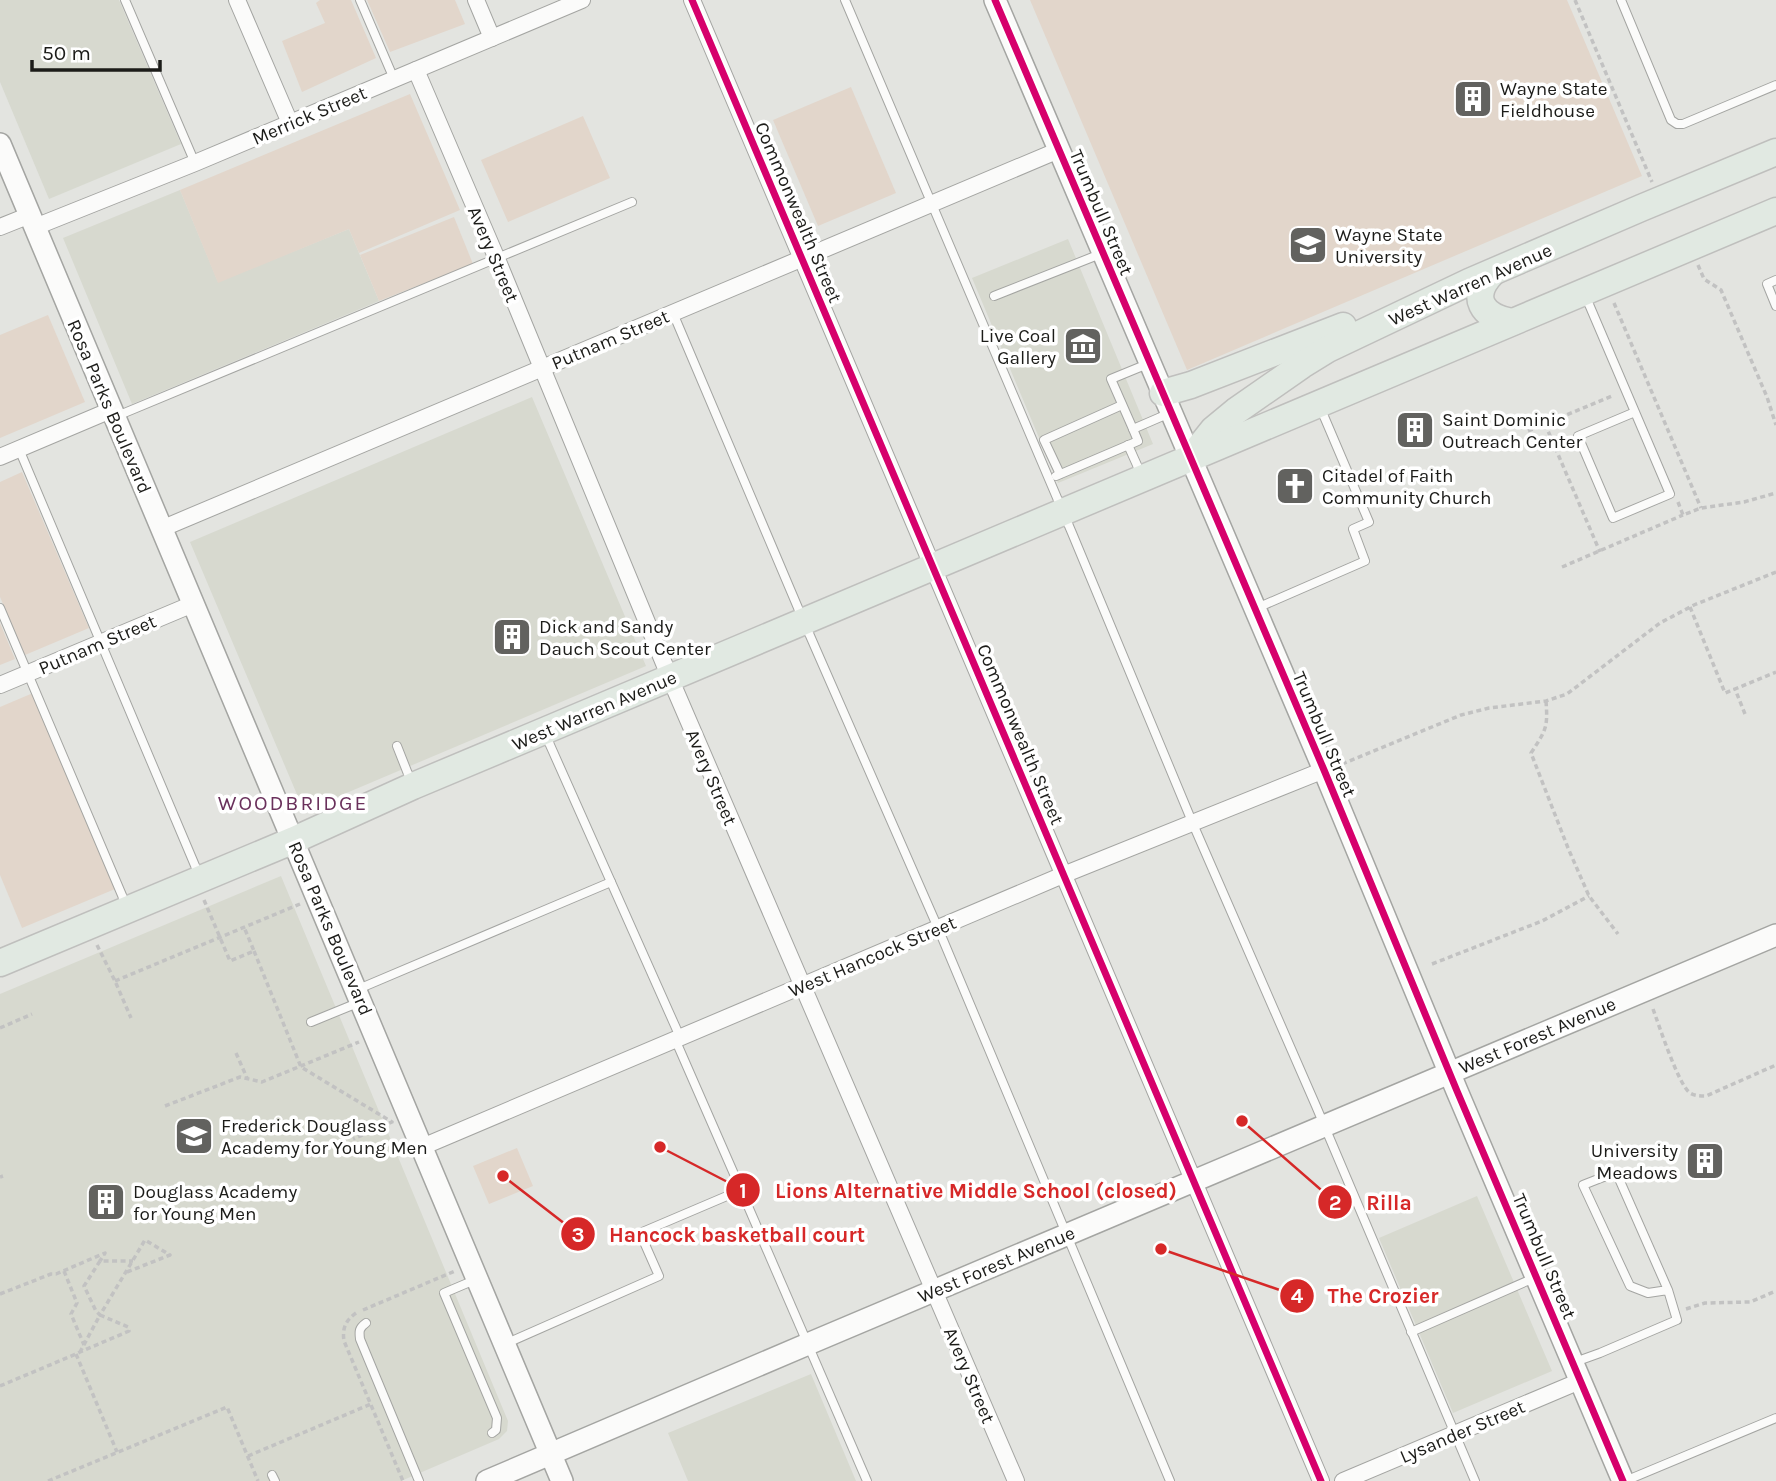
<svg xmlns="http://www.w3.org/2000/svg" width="1776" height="1481" font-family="Karla,sans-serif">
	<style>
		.built { fill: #d7d9cf }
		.green { fill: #e2d6cb }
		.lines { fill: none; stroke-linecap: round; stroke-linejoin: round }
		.service-casing { stroke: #a4a5a2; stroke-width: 10 }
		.minor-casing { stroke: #a4a5a2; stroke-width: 18 }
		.tertiary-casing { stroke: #a4a5a2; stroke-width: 24 }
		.primary-casing { stroke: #bfbfbd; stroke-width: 29 }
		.path { stroke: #c2c2c2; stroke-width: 3.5; stroke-dasharray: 5 3.5; stroke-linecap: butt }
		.service { stroke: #fbfbfa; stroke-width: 8 }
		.minor { stroke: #fbfbfa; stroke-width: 16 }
		.tertiary { stroke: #fbfbfa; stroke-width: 21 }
		.primary { stroke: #e1e9e2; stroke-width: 26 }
		.cycleway-casing { stroke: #fff; stroke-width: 11 }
		.cycleway { stroke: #d6006c; stroke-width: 7 }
		.labels { text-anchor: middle; stroke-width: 7; stroke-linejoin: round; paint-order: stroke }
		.poi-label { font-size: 19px; fill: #1c1c19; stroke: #fff; text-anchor: start }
		.street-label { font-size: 19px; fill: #1c1c19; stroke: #fff }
		.neighbourhood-label { font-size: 21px; letter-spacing: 2px; fill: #6a315c; stroke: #fff }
		.leader { fill: none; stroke: #d62828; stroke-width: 2.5 }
		.callout-dot { fill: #d62828; stroke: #fff; stroke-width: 2.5 }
		.mark-label { font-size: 21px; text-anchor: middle; font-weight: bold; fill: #fff }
		.callout-label { font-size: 21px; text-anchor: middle; font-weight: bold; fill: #d62828; stroke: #fff; stroke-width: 7; stroke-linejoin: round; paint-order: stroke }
	</style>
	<rect width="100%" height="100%" fill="#e3e4e0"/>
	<g class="built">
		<polygon points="0,0 119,0 181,144 49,199 0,82"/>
		<polygon points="180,190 218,282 349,229 379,301 132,404 63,238"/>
		<polygon points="1068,239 1153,444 1058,483 972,278"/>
		<polygon points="532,397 646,666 304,811 190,542"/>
		<polygon points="281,876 508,1421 507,1431 499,1439 401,1481 0,1481 0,994"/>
		<polygon points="1477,1196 1552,1371 1453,1413 1379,1238"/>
		<polygon points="811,1374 856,1481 688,1481 668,1433"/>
	</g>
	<g class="green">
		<polygon points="320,0 351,0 376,58 302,92 282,41 325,23 316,3"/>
		<polygon points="367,0 455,0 465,24 390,52"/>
		<polygon points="1030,0 1567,0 1642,176 1187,370"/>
		<polygon points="851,87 896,193 818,226 773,120"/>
		<polygon points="410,94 460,210 359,253 349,229 218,283 180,190"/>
		<polygon points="583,116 610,178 508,222 481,160"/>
		<polygon points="454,217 473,264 379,301 360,255"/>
		<polygon points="48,315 85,402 0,438 0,335"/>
		<polygon points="22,472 89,628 25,655 0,597 0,482"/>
		<polygon points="0,623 15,659 0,665"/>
		<polygon points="33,693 115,889 22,928 0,875 0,707"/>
		<polygon points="517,1148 533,1186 489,1204 473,1166"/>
	</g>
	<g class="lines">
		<g class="service-casing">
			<g id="service">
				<polyline points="125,0 195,163"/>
				<polyline points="360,0 394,79"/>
				<polyline points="845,0 1072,533 1193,824 1316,1106 1475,1481"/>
				<polyline points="1621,0 1671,120 1677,124 1683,124 1776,85"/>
				<polyline points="1776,280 1767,284 1776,306"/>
				<polyline points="1585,295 1670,494 1613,518 1578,436 1635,412"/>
				<polyline points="994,296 1103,253"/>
				<polyline points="673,313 804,622 938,928 1170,1481"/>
				<polyline points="1150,363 1111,379 1133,429 1170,413"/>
				<polyline points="117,416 632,202"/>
				<polyline points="1128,445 1141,474"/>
				<polyline points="19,449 199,875"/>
				<polyline points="1060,474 1044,440 1122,405"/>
				<polyline points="1056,476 1138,441 1133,429"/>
				<polyline points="0,608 127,907"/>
				<polyline points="1257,608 1365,561 1353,529 1369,522 1320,407"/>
				<polyline points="546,736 680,1037"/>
				<polyline points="397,746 412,784"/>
				<polyline points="356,990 611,882"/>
				<polyline points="311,1022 360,1002"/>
				<polyline points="741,1190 867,1481"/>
				<polyline points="477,1279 444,1293 497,1418 496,1430 492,1433"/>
				<path d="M366 1323C359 1328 359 1331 360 1339L419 1481"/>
				<polyline points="1411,1332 1534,1278"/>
				<polyline points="505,1344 659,1276 640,1233 741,1190 675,1039"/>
				<polyline points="1575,1362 1600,1353 1677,1320 1668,1290 1616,1172 1583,1185 1630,1286 1648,1293 1668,1290"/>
				<polyline points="272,1475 275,1481"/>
				<polyline points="1625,1481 1776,1418"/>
			</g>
		</g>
		<g class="minor-casing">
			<g id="minor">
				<polyline points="237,0 290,123"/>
				<polyline points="476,0 492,38"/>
				<polyline points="692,0 1321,1481"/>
				<polyline points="416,70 497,259 670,678 1016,1481"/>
				<polyline points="0,227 30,215"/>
				<polyline points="35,227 195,163 582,0"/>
				<polyline points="0,457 111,410"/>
				<polyline points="161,529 1059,150"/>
				<polyline points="0,685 193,604"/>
				<polyline points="422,1147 1063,875 1324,770"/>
				<polyline points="1343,1481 1580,1381"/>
			</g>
		</g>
		<g class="tertiary-casing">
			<g id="tertiary">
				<polyline points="995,0 1324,770 1457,1091 1623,1481"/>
				<polyline points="0,144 562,1481"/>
				<polyline points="487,1481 808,1344 1776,935"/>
			</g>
		</g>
		<g class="primary-casing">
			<g id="primary">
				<path d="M1492 273C1469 297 1482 317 1512 322"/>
				<polyline points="1163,393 1191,385 1343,326"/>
				<polyline points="1193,455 1213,430 1236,411 1302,365 1328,349 1469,282 1641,208 1776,152"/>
				<polyline points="0,963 294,840 413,786 544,731 1776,211"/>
			</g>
		</g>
		<g class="path">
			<polyline points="1575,0 1652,182"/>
			<polyline points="1698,265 1704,279 1721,290 1767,397 1776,425"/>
			<polyline points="1614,303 1701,508"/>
			<polyline points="1545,424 1600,552"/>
			<polyline points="1528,431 1612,396"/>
			<polyline points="1678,502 1683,515 1701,508 1744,502 1776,493"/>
			<polyline points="1562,567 1683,515"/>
			<polyline points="1690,607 1725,693 1735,689"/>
			<path d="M1546 701C1548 728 1546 730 1531 753L1568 848 1589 896 1618 934"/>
			<polyline points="1745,714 1735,689 1776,672"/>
			<polyline points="1342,764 1461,715 1489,708 1546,701 1567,694 1660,623 1694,605 1776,572"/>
			<polyline points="204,900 230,961 254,951 244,927"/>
			<polyline points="97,945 115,981 131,1018"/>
			<polyline points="254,951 301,1067 392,1122 353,1139"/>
			<polyline points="1432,964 1542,921 1589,896"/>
			<polyline points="115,981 300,904"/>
			<path d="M1653 1009C1659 1025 1678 1084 1690 1093 1695 1096 1700 1096 1706 1096L1776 1065"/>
			<polyline points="0,1028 32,1014"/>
			<polyline points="236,1053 247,1078"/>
			<polyline points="165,1106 240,1077 262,1082 359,1042"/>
			<polyline points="0,1177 3,1176"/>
			<polyline points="64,1271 77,1303 71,1314 84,1345"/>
			<polyline points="127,1272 170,1255 145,1240 100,1315 96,1311 84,1286 100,1261 133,1261"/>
			<polyline points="0,1294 51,1274 56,1274 105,1253 100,1261"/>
			<polyline points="1686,1309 1705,1303 1750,1302 1776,1291"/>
			<polyline points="363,1310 455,1271"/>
			<path d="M356 1313C346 1320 342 1328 344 1341L403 1481"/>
			<polyline points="76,1354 117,1452"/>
			<polyline points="0,1386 76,1354 80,1352 129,1331 128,1327 100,1315 80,1352"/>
			<polyline points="248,1456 371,1404"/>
			<polyline points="48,1481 227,1407 258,1481"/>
		</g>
		<use href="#service" class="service"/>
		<use href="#minor" class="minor"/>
		<use href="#tertiary" class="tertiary"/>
		<use href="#primary" class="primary"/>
		<g class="cycleway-casing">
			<g id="cycleway">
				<polyline points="692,0 1321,1481"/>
				<polyline points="995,0 1324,770 1457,1091 1623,1481"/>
			</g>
		</g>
		<use href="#cycleway" class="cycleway"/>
	</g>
	<defs>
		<g id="building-square" transform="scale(2.0125)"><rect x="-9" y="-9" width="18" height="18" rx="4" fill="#62625f" stroke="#fff"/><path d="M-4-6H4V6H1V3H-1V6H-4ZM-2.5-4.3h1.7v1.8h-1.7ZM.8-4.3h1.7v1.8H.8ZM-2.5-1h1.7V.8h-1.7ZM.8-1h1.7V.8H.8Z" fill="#fff"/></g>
		<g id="university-square" transform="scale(2.0125)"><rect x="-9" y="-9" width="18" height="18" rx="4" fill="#62625f" stroke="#fff"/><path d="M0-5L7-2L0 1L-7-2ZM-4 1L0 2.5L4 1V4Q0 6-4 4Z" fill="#fff"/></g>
		<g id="museum-square" transform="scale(2.0125)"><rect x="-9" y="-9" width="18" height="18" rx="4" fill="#62625f" stroke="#fff"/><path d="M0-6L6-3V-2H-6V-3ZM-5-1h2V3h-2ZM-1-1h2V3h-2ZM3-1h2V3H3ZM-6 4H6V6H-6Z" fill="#fff"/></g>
		<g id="church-square" transform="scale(2.0125)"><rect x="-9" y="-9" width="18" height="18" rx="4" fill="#62625f" stroke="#fff"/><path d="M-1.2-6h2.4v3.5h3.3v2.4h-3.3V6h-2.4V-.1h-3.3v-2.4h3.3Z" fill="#fff"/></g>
		<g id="school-square" transform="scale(2.0125)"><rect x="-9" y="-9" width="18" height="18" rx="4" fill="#62625f" stroke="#fff"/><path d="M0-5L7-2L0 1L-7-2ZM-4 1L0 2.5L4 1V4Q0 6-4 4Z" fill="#fff"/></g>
	</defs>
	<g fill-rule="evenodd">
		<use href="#building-square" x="1473" y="99"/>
		<use href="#university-square" x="1308" y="245"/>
		<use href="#museum-square" x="1083" y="346"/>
		<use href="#building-square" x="1415" y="430"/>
		<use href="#church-square" x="1295" y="486"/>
		<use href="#building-square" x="512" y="637"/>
		<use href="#school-square" x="194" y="1136"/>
		<use href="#building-square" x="1705" y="1161"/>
		<use href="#building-square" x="106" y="1202"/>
	</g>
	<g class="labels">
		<g class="poi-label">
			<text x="1500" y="95">Wayne State<tspan x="1500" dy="22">Fieldhouse</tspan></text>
			<text x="1335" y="241">Wayne State<tspan x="1335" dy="22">University</tspan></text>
			<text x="1056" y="342" text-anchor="end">Live Coal<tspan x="1056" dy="22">Gallery</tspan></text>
			<text x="1442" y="426">Saint Dominic<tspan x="1442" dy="22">Outreach Center</tspan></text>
			<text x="1322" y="482">Citadel of Faith<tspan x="1322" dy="22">Community Church</tspan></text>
			<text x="539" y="633">Dick and Sandy<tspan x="539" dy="22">Dauch Scout Center</tspan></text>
			<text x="221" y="1132">Frederick Douglass<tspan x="221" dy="22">Academy for Young Men</tspan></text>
			<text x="1678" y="1157" text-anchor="end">University<tspan x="1678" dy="22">Meadows</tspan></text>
			<text x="133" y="1198">Douglass Academy<tspan x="133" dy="22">for Young Men</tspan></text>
		</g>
		<g class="street-label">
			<text transform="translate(309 115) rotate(-23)" y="7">Merrick Street</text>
			<text transform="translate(799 212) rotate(67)" y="7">Commonwealth Street</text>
			<text transform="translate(1102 212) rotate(67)" y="7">Trumbull Street</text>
			<text transform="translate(494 254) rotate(67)" y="7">Avery Street</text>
			<text transform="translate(1470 284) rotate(-24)" y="7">West Warren Avenue</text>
			<text transform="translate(610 339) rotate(-23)" y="7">Putnam Street</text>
			<text transform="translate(110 406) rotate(67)" y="7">Rosa Parks Boulevard</text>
			<text transform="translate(97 644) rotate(-23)" y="7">Putnam Street</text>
			<text transform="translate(594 710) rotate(-23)" y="7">West Warren Avenue</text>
			<text transform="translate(1021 734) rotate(67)" y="7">Commonwealth Street</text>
			<text transform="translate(1325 734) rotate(67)" y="7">Trumbull Street</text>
			<text transform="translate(712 777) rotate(67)" y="7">Avery Street</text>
			<text transform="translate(331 928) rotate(67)" y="7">Rosa Parks Boulevard</text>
			<text transform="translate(872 956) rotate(-23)" y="7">West Hancock Street</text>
			<text transform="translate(1537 1035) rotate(-23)" y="7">West Forest Avenue</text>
			<text transform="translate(1545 1256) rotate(67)" y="7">Trumbull Street</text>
			<text transform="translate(996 1264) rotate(-23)" y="7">West Forest Avenue</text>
			<text transform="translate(970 1375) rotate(67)" y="7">Avery Street</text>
			<text transform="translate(1462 1431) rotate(-23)" y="7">Lysander Street</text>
		</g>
		<g class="neighbourhood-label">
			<text x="293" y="810">WOODBRIDGE</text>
		</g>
	</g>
	<path class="leader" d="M660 1147L743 1190M1242 1121L1335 1202M503 1176L578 1234M1161 1249L1297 1296"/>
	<g class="callout-dot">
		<circle cx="660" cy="1147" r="7"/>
		<circle cx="1242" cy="1121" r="7"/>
		<circle cx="503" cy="1176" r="7"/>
		<circle cx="1161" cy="1249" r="7"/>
		<circle cx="743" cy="1190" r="18"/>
		<circle cx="1335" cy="1202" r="18"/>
		<circle cx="578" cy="1234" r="18"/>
		<circle cx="1297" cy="1296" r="18"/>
	</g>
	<g class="mark-label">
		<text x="743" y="1198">1</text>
		<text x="1335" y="1210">2</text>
		<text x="578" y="1242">3</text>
		<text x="1297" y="1303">4</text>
	</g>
	<g class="callout-label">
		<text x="976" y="1198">Lions Alternative Middle School (closed)</text>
		<text x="1389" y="1210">Rilla</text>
		<text x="737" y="1242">Hancock basketball court</text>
		<text x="1383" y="1303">The Crozier</text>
	</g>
	<path d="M32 60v10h128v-10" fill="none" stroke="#1c1c19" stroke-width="3.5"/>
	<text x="42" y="60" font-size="21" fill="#1c1c19" stroke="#ffffff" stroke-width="5" paint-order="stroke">50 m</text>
</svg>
